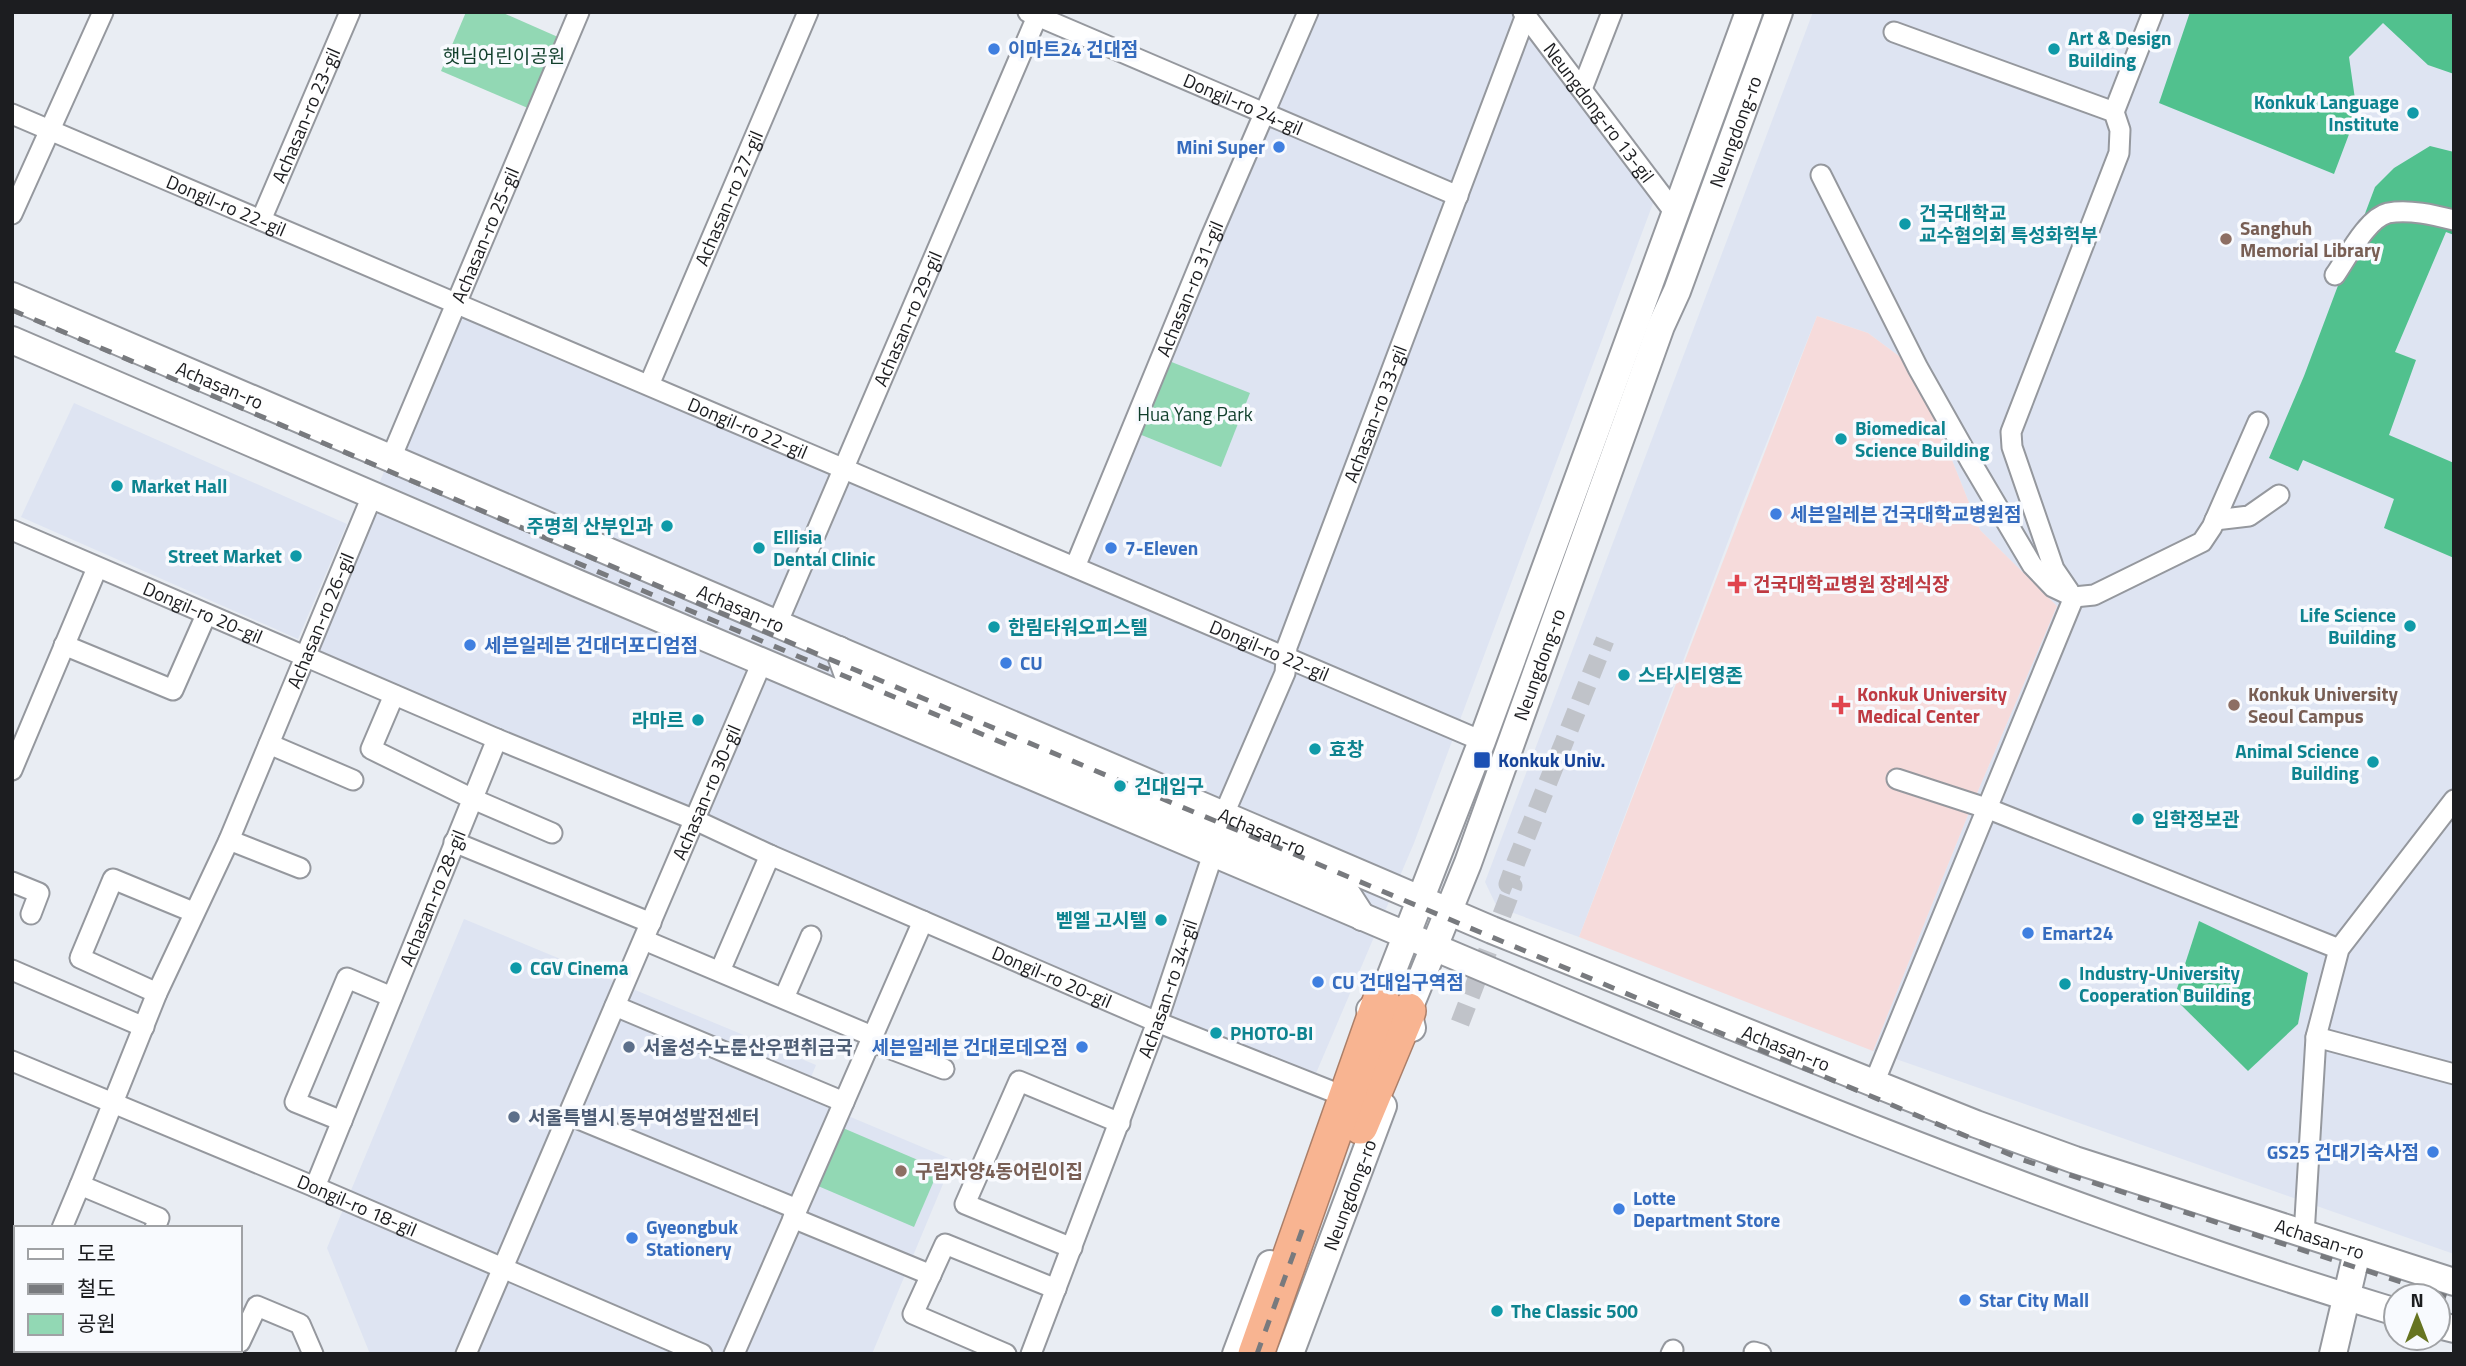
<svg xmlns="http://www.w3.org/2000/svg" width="2466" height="1366" font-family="'Titillium Web','Noto Sans KR',sans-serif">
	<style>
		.built { fill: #dee4f2 }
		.medical { fill: #f6dbdb }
		.green { fill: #92d8b4 }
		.forest { fill: #51c18e }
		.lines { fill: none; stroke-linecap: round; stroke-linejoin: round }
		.street-tunnel { stroke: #c0c3c9; stroke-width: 19; stroke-dasharray: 19 10; stroke-linecap: butt }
		.street-casing { stroke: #95989e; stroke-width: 23 }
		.secondary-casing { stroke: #95989e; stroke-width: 30 }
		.highway-casing { stroke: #ab7f69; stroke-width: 38 }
		.street { stroke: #fff; stroke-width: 19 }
		.secondary { stroke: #fff; stroke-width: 26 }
		.highway { stroke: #f8b491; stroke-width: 35 }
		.rail { stroke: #787a7e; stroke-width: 5; stroke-dasharray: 12 12; stroke-linecap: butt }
		.shop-dot { fill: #3f7fe0; stroke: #f8fafe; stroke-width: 2.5 }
		.culture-dot { fill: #0f9aa8; stroke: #f8fafe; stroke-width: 2.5 }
		.education-dot { fill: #8d6e63; stroke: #f8fafe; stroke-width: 2.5 }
		.health-dot { fill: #e0444e; stroke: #f8fafe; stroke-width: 2.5 }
		.transit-dot { fill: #1a4fb4; stroke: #f8fafe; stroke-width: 2.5 }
		.service-dot { fill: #5c6f8a; stroke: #f8fafe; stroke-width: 2.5 }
		.labels { text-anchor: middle; stroke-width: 7; stroke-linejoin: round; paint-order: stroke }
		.culture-label { font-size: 19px; font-weight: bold; fill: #0d838f; stroke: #f8fafe; text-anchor: start }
		.shop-label { font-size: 19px; font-weight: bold; fill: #366cbe; stroke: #f8fafe; text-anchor: start }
		.park-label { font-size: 19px; fill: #103f2b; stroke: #f8fafe }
		.street-label { font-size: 19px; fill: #1c1d20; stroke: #f8fafe }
		.education-label { font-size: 19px; font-weight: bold; fill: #785e54; stroke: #f8fafe; text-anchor: start }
		.health-label { font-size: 19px; font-weight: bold; fill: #be3a42; stroke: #f8fafe; text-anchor: start }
		.transit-label { font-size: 19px; font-weight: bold; fill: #164399; stroke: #f8fafe; text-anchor: start }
		.service-label { font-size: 19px; font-weight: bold; fill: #4e5e75; stroke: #f8fafe; text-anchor: start }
	</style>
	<rect width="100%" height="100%" fill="#e9edf3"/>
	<g class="built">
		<polygon points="1310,12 1519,12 1658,190 1414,843 1314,1078 305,657 456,303 1079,571"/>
		<polygon points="1813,12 2454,12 2454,1254 1873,1051 1972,805 2057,606 1980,530 1924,390 1903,359 1868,333 1817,316 1741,507 1579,937 1497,907 1485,882"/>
		<polygon points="74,403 347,524 298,639 21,517"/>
		<polygon points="464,919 816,1065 803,1097 953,1160 872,1354 370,1354 327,1248"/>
	</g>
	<polygon class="medical" points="1817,316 1868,333 1903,359 1924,390 1980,530 2057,606 1972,805 1873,1051 1579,937"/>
	<g class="green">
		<polygon points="466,12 501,12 567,41 537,112 441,71"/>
		<polygon points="1169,361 1250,393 1221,467 1139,434"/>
		<polygon points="843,1128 939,1169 914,1227 818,1186"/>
	</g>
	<g class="forest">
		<polygon points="2190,12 2454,12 2454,74 2428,65 2383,23 2349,57 2357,113 2334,174 2159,103"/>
		<polygon points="2430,146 2454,152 2454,235 2446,232 2395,352 2416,360 2389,435 2454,463 2454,558 2384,528 2394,499 2303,460 2298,471 2269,458 2304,376 2375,187 2394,168"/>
		<polygon points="2199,921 2308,973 2298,1024 2248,1071 2174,998"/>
	</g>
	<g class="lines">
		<polyline class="street-tunnel" points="1460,1023 1513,886 1508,884 1516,862 1605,640"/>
		<g class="street-casing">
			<g id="street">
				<path id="s1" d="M1028 12 1458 196"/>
				<path id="s2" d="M1523 12 1675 213"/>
				<polyline points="1894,32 2114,112 2120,130 2119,153 2011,432 2012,447 2054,569 2069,591"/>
				<polyline points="1582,89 1612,12"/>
				<polyline points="2114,112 2153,12"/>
				<path id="s3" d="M12 114 1482 741"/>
				<polyline points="1821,175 1918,368 1971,462 2032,565 2053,587 2074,597 2094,595 2202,542 2212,527 2258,422"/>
				<polyline points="12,214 103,12"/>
				<path id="s4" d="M261 220 350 12"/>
				<path d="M2335 275C2347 258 2367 218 2388 213 2409 209 2434 215 2454 220"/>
				<path id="s5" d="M649 385 808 12"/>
				<path id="s6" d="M391 458 579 12"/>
				<polyline points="2215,520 2249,516 2279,495"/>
				<path id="s7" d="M12 530 497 739 695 820 770 855 1157 1022 1336 1093"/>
				<path id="s8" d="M1075 567 1210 239 1308 12"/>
				<path id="s9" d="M777 624 1039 12"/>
				<polyline points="64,645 173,690 206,615"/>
				<polyline points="394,695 371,749 473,799 552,833"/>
				<polyline points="269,744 353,780"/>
				<polyline points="12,770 97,568"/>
				<polyline points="1897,779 1989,809 2339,949"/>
				<polyline points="2454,800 2339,949 2316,1037 2454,1074"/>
				<path id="s10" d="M1224 814 1285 673 1287 647 1527 12"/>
				<polyline points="229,840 300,868"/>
				<polyline points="454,842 651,923"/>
				<polyline points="12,882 39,893 31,914"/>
				<polyline points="644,940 872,1036"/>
				<polyline points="12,970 144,1027"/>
				<polyline points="720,971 770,855"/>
				<polyline points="157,993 80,958 113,879 193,912"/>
				<polyline points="784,998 811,936"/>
				<polyline points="615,1006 844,1102"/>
				<polyline points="870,1041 944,1069"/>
				<path id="s11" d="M12 1061 315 1187 702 1354"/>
				<polyline points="1874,1083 2074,597"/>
				<polyline points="569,1115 797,1209"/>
				<polyline points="342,1121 295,1102 347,978 392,997"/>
				<path id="s12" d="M315 1187 497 739"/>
				<polyline points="793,1218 931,1275"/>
				<polyline points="62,1228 80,1185"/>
				<path id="s13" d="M155 1228 159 1218 80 1185 157 993 229 840 372 496"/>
				<polyline points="2304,1235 2316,1037"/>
				<polyline points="1072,1248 965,1204 1019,1081 1120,1123"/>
				<polyline points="240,1342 257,1306 300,1324 313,1354"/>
				<polyline points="124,1350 126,1354"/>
				<polyline points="1754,1352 1761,1354"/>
				<polyline points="12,1353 13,1354"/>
				<polyline points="41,1354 51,1350"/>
				<path id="s14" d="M466 1354 762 662"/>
				<polyline points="734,1354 923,921"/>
				<polyline points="1006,1354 913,1314 945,1244 1056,1289"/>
				<path id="s15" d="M1031 1354 1157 1022 1213 854"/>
				<polyline points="1671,1354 1673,1350"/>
			</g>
		</g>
		<g class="secondary-casing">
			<g id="secondary">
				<path id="s16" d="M12 296 1492 930 1976 1124 2075 1160 2454 1282"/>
				<path d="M12 340C432 522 852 701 1274 879 1643 1036 2012 1196 2396 1312"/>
				<polyline points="839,650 848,675 1344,889 1362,917"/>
				<polyline points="1370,1010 1381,999 1389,980 1482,741 1749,12"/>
				<path id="s17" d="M1412 1028 1408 1011 1468 863 1661 326 1677 291 1779 12"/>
				<polyline points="2438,1325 2454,1329"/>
				<polyline points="1236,1354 1270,1264"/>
				<path id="s18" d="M1290 1354 1383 1106"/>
				<polyline points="2333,1354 2357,1252"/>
			</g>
		</g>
		<g class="highway-casing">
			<g id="highway">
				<polyline points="1360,1126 1408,1011"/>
				<polyline points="1256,1354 1381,999"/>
			</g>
		</g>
		<use href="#street" class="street"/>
		<use href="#secondary" class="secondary"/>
		<use href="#highway" class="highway"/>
		<g class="rail">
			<polyline points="12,310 815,653 2023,1160 2454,1299"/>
			<polyline points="575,562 1010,746"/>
			<polyline points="1257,1354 1304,1225"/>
		</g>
	</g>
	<g class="shop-dot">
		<circle cx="994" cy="49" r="7"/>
		<circle cx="1279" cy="147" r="7"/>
		<circle cx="1776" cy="514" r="7"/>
		<circle cx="1111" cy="548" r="7"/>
		<circle cx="470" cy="645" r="7"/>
		<circle cx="1006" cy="663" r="7"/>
		<circle cx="2028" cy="933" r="7"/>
		<circle cx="1318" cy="982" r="7"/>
		<circle cx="1082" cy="1047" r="7"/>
		<circle cx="2433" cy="1152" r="7"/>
		<circle cx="1619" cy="1209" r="7"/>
		<circle cx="632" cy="1238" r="7"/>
		<circle cx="1965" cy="1300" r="7"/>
	</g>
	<g class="culture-dot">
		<circle cx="2054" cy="49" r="7"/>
		<circle cx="2413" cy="113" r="7"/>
		<circle cx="1905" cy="224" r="7"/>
		<circle cx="1841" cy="439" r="7"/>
		<circle cx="117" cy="486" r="7"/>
		<circle cx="667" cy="526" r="7"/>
		<circle cx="759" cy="548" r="7"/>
		<circle cx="296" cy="556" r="7"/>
		<circle cx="2410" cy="626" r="7"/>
		<circle cx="994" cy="627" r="7"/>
		<circle cx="1624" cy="675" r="7"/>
		<circle cx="698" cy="720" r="7"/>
		<circle cx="1315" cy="749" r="7"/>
		<circle cx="2373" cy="762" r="7"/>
		<circle cx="1120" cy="786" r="7"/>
		<circle cx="2138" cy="819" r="7"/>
		<circle cx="1161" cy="920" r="7"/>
		<circle cx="516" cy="968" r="7"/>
		<circle cx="2065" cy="984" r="7"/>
		<circle cx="1216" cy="1033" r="7"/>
		<circle cx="1497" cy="1311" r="7"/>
	</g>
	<g class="education-dot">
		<circle cx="2226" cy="239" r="7"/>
		<circle cx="2234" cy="705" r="7"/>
		<circle cx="901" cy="1171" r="7"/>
	</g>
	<g class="health-dot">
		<path d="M1733.5 573.5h7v7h7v7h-7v7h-7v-7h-7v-7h7z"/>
		<path d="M1837.5 694.5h7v7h7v7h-7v7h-7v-7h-7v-7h7z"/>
	</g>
	<rect class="transit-dot" x="1473" y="751" width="18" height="18" rx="3.5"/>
	<g class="service-dot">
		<circle cx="629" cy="1047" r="7"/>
		<circle cx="514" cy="1117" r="7"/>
	</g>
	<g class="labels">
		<g class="culture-label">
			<text x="2068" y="45">Art &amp; Design<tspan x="2068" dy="22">Building</tspan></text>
			<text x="2399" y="109" text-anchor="end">Konkuk Language<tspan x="2399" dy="22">Institute</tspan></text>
			<text x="1919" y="220">건국대학교<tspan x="1919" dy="22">교수협의회 특성화헉부</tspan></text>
			<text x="1855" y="435">Biomedical<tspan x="1855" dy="22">Science Building</tspan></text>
			<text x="131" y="493">Market Hall</text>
			<text x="653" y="533" text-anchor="end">주명희 산부인과</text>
			<text x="773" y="544">Ellisia<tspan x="773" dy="22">Dental Clinic</tspan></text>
			<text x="282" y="563" text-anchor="end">Street Market</text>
			<text x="2396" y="622" text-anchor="end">Life Science<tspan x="2396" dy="22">Building</tspan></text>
			<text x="1008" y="634">한림타워오피스텔</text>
			<text x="1638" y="682">스타시티영존</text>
			<text x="684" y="727" text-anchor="end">라마르</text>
			<text x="1329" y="756">효창</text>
			<text x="2359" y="758" text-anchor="end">Animal Science<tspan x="2359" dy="22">Building</tspan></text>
			<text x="1134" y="793">건대입구</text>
			<text x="2152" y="826">입학정보관</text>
			<text x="1147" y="927" text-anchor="end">벧엘 고시텔</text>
			<text x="530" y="975">CGV Cinema</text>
			<text x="2079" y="980">Industry-University<tspan x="2079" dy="22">Cooperation Building</tspan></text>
			<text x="1230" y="1040">PHOTO-BI</text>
			<text x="1511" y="1318">The Classic 500</text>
		</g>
		<g class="shop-label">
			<text x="1008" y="56">이마트24 건대점</text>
			<text x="1265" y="154" text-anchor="end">Mini Super</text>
			<text x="1790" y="521">세븐일레븐 건국대학교병원점</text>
			<text x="1125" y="555">7-Eleven</text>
			<text x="484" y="652">세븐일레븐 건대더포디엄점</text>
			<text x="1020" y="670">CU</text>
			<text x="2042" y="940">Emart24</text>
			<text x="1332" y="989">CU 건대입구역점</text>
			<text x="1068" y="1054" text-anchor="end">세븐일레븐 건대로데오점</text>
			<text x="2419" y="1159" text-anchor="end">GS25 건대기숙사점</text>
			<text x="1633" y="1205">Lotte<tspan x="1633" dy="22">Department Store</tspan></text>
			<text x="646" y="1234">Gyeongbuk<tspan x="646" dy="22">Stationery</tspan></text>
			<text x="1979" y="1307">Star City Mall</text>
		</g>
		<g class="park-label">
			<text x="504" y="63">햇님어린이공원</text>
			<text x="1195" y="421">Hua Yang Park</text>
		</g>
		<g class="street-label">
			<text dy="7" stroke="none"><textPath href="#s1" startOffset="234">Dongil-ro 24-gil</textPath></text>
			<text dy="7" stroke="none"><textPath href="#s2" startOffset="126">Neungdong-ro 13-gil</textPath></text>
			<text dy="7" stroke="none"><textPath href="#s4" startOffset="114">Achasan-ro 23-gil</textPath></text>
			<text dy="7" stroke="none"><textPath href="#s17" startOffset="956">Neungdong-ro</textPath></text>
			<text dy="7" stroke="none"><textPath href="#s5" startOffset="203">Achasan-ro 27-gil</textPath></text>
			<text dy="7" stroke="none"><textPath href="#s3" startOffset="233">Dongil-ro 22-gil</textPath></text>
			<text dy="7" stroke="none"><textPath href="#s6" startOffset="242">Achasan-ro 25-gil</textPath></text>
			<text dy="7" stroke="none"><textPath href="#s8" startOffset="301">Achasan-ro 31-gil</textPath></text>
			<text dy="7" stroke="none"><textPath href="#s9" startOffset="332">Achasan-ro 29-gil</textPath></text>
			<text dy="7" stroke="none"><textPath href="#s16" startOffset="226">Achasan-ro</textPath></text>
			<text dy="7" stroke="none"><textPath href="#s10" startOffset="429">Achasan-ro 33-gil</textPath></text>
			<text dy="7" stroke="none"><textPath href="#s3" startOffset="800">Dongil-ro 22-gil</textPath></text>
			<text dy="7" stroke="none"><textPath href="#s16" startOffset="793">Achasan-ro</textPath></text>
			<text dy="7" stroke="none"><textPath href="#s7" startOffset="208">Dongil-ro 20-gil</textPath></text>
			<text dy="7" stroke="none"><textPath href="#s13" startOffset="710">Achasan-ro 26-gil</textPath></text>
			<text dy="7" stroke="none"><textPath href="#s3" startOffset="1367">Dongil-ro 22-gil</textPath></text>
			<text dy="7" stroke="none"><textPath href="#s17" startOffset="388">Neungdong-ro</textPath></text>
			<text dy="7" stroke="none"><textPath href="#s14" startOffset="611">Achasan-ro 30-gil</textPath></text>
			<text dy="7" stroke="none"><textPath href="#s16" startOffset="1360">Achasan-ro</textPath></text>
			<text dy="7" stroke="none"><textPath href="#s12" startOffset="312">Achasan-ro 28-gil</textPath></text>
			<text dy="7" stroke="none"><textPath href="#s7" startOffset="1132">Dongil-ro 20-gil</textPath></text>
			<text dy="7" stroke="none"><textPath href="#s15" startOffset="390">Achasan-ro 34-gil</textPath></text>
			<text dy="7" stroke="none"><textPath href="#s16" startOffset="1927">Achasan-ro</textPath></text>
			<text dy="7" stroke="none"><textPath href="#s18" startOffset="170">Neungdong-ro</textPath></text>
			<text dy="7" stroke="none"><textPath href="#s11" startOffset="374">Dongil-ro 18-gil</textPath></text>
			<text dy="7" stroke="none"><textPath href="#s16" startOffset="2494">Achasan-ro</textPath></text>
		</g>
		<g class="education-label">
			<text x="2240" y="235">Sanghuh<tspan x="2240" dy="22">Memorial Library</tspan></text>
			<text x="2248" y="701">Konkuk University<tspan x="2248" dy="22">Seoul Campus</tspan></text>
			<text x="915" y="1178">구립자양4동어린이집</text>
		</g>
		<g class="health-label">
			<text x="1753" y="591">건국대학교병원 장례식장</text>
			<text x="1857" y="701">Konkuk University<tspan x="1857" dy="22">Medical Center</tspan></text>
		</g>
		<g class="transit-label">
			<text x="1498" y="767">Konkuk Univ.</text>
		</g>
		<g class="service-label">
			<text x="643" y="1054">서울성수노룬산우편취급국</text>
			<text x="528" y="1124">서울특별시 동부여성발전센터</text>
		</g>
	</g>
	<rect width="2466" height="1366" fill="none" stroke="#1c1d20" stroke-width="28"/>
	<rect x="14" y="1226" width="228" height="126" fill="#f8fafe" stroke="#a0a2a5" stroke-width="2"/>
	<rect x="28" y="1249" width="35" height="10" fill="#ffffff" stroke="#a0a2a5" stroke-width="2"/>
	<text x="77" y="1261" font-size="21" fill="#1c1d20">도로</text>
	<rect x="28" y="1284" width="35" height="10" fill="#787a7e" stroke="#a0a2a5" stroke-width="2"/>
	<text x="77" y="1296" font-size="21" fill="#1c1d20">철도</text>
	<rect x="28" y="1314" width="35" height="21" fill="#92d8b4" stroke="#a0a2a5" stroke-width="2"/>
	<text x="77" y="1331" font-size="21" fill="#1c1d20">공원</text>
	<g transform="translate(2417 1317)"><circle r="33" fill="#f8fafe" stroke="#a0a2a5" stroke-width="2"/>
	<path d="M0-5L12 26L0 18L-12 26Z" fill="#667421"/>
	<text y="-10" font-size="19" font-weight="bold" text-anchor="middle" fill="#1c1d20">N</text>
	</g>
</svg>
